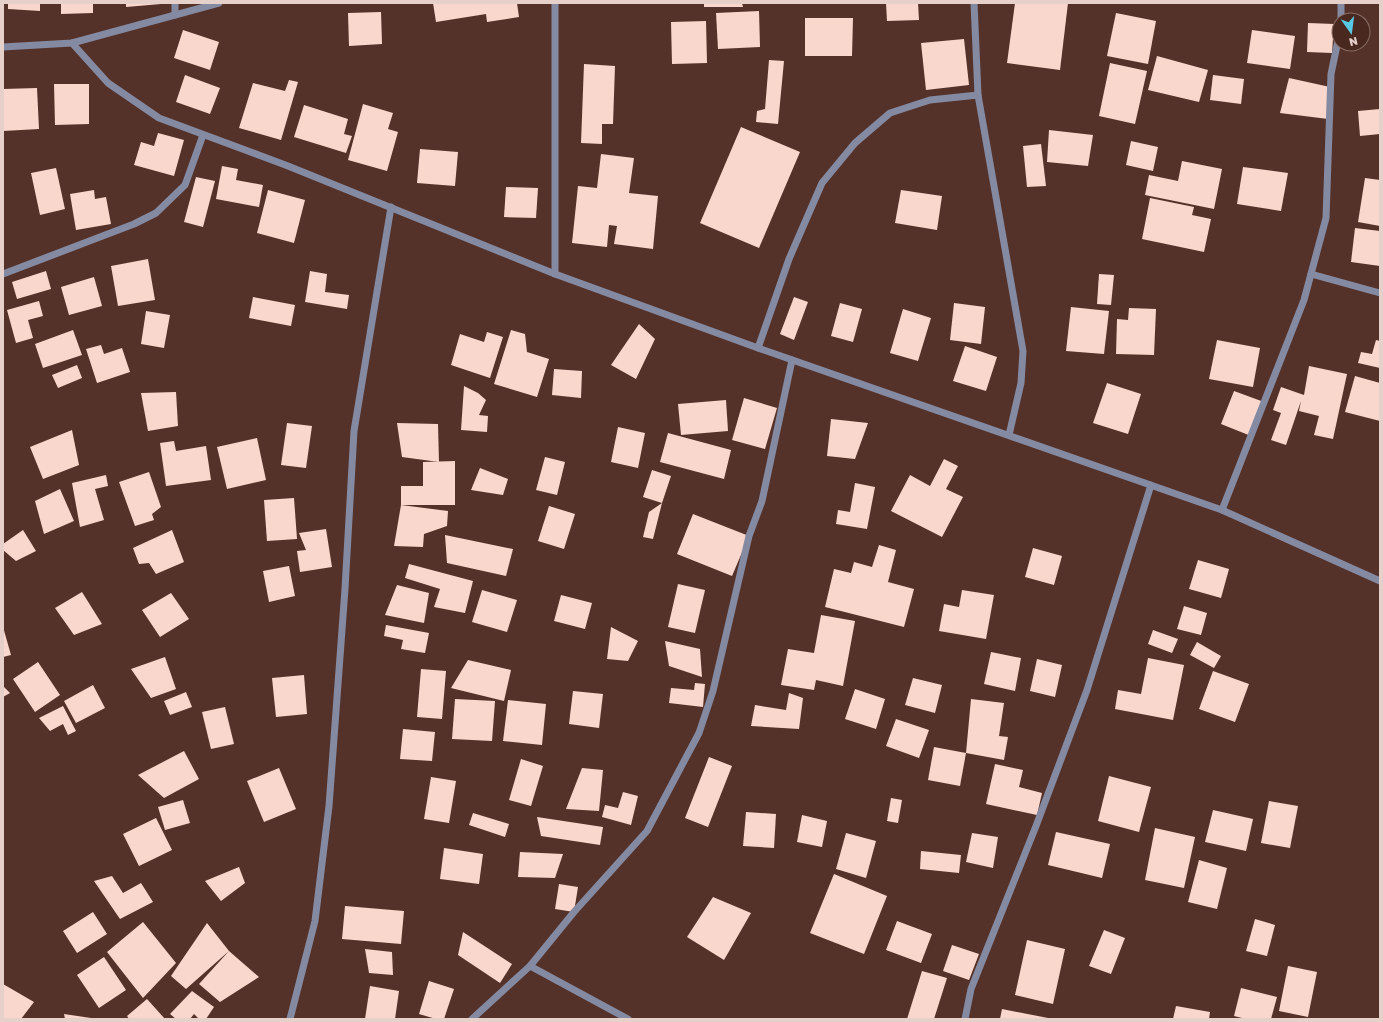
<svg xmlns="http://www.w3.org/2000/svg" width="1383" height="1022" font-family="'Golos Text',sans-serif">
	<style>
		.building { fill: #fad7cd }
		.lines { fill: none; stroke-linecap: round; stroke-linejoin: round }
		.minor { stroke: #858aa3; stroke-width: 7 }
	</style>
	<rect width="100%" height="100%" fill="#553229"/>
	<g class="building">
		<polygon points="8,3 40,3 40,11 8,9"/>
		<polygon points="61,3 93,3 93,13 61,14"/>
		<polygon points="126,3 161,3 161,4 126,7"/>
		<polygon points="433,3 517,3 519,17 487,22 486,14 436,22"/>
		<polygon points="704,3 742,3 743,7 704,7"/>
		<polygon points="886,3 918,3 919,20 887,21"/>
		<polygon points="1015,3 1068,3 1060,70 1007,63"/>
		<polygon points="759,11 760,47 718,49 716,13"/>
		<polygon points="381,12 382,44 349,46 348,13"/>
		<polygon points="1116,13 1156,21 1148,64 1107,56"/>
		<polygon points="805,18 853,18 852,56 805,56"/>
		<polygon points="706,21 707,63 672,64 671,22"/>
		<polygon points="1308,23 1334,24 1332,53 1307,52"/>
		<polygon points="183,30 219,42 210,70 174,58"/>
		<polygon points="1252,30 1295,36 1290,69 1247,63"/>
		<polygon points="964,39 969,85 926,90 921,43"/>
		<polygon points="1157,56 1208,70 1199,102 1148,90"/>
		<polygon points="769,60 784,61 778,124 756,122 757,111 765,109"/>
		<polygon points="1110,63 1147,71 1135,124 1099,116"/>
		<polygon points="584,64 615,66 613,124 602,124 602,144 581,143"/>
		<polygon points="185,75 220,88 210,114 176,102"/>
		<polygon points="1213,75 1244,79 1241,104 1210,100"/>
		<polygon points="1289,78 1330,87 1328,119 1280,113"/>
		<polygon points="289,80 298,82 281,140 239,128 253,83 285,91"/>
		<polygon points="54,84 89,84 89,124 55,125"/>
		<polygon points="37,88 39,129 3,131 3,89"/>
		<polygon points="363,104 393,113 388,129 398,132 387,171 348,160"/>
		<polygon points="304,105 348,119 344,134 352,136 346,153 294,137"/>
		<polygon points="1380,109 1380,134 1360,136 1358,111"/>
		<polygon points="741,127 800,152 759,248 700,223"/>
		<polygon points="1049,130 1093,135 1088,166 1047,162"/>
		<polygon points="158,133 184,140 174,176 134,165 141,142 154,146"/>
		<polygon points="1131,141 1158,147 1153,171 1126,165"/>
		<polygon points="1041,144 1046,186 1027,187 1023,146"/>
		<polygon points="420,149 458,152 455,186 417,183"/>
		<polygon points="601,154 634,158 629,193 658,196 653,249 614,244 617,226 609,225 607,247 572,243 578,186 597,188"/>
		<polygon points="1182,161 1222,169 1214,209 1145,195 1149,175 1178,181"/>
		<polygon points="222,166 238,169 236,180 263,185 259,207 216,199"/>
		<polygon points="1243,167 1288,173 1281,211 1237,204"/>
		<polygon points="56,168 65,209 40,215 31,173"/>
		<polygon points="196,177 215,181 203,227 184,222"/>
		<polygon points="1365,178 1380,180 1380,226 1358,222"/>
		<polygon points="506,187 538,188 536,218 504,217"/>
		<polygon points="94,190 95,199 106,197 111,224 76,230 70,194"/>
		<polygon points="268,190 305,200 294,243 257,233"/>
		<polygon points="901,190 942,196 937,230 895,223"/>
		<polygon points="1150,198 1194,207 1192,215 1211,219 1204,252 1142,239"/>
		<polygon points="1355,228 1380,231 1380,266 1351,262"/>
		<polygon points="148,259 155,300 118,306 111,266"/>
		<polygon points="46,271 51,289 17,299 12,282"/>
		<polygon points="310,271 327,274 325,292 349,295 347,309 305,302"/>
		<polygon points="1099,274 1114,275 1111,305 1097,304"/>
		<polygon points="94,277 102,306 69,315 61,287"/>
		<polygon points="253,297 295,305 291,326 249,318"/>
		<polygon points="794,297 808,302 794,340 780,334"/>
		<polygon points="39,301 43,316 28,320 33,338 16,343 7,310"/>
		<polygon points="840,303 862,309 853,342 831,336"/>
		<polygon points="954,303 985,307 981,344 950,340"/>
		<polygon points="1071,307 1109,311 1104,354 1066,351"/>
		<polygon points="1129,308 1156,309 1154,355 1116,354 1117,319 1128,320"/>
		<polygon points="903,309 931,318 918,361 890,353"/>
		<polygon points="146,311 170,315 164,348 141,344"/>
		<polygon points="639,324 655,339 636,379 611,365"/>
		<polygon points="73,330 82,355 43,368 35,344"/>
		<polygon points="511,330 525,334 527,352 549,359 537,397 494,384"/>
		<polygon points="487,332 503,337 490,378 451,365 460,334 484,342"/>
		<polygon points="1217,340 1260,348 1253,387 1209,379"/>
		<polygon points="1376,340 1380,341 1380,368 1358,363 1361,352 1372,354"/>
		<polygon points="101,345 104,354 122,348 130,372 97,383 86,349"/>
		<polygon points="965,346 997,357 986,391 953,381"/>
		<polygon points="77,365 82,378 58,388 52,375"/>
		<polygon points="1309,366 1347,374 1333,439 1314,435 1319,416 1299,411 1301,401 1286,445 1271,440 1281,413 1273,410 1281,387 1304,395"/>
		<polygon points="554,369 582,371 581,398 552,395"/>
		<polygon points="1355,376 1380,383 1380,421 1345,412"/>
		<polygon points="1107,383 1141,394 1128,434 1093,423"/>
		<polygon points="464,386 478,393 486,400 479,415 488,416 487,432 461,430"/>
		<polygon points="1234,391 1264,402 1251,436 1221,424"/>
		<polygon points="176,392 178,426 148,431 141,393"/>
		<polygon points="744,398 777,408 765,449 732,440"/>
		<polygon points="726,400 728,431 681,435 678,404"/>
		<polygon points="831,419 868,423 855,459 827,456"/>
		<polygon points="287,423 312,426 306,468 281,465"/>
		<polygon points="397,423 438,424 439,462 402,457"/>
		<polygon points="618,427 645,433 638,468 611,462"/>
		<polygon points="72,430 79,465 43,479 30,447"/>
		<polygon points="668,433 731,450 724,479 660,462"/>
		<polygon points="257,438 266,480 227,489 217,447"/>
		<polygon points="174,441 176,451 206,446 211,480 166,486 160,443"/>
		<polygon points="545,457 565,462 557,495 536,490"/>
		<polygon points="944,459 958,466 946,489 963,497 942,537 891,511 910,475 930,486"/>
		<polygon points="455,461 455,505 401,505 401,486 423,486 423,462"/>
		<polygon points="480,468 508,479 503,495 471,490"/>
		<polygon points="652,470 671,476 662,503 643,497"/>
		<polygon points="149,472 161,507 152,514 154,520 135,526 119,482"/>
		<polygon points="106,475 108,486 95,489 104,520 80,527 72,483"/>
		<polygon points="855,483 875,487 867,529 836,524 838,510 850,512"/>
		<polygon points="60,489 74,521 44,534 35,501"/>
		<polygon points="294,498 297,539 267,541 264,500"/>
		<polygon points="662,503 653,539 643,537 649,512"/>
		<polygon points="401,505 448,511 447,526 424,534 423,547 394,546"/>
		<polygon points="549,506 575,514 564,549 538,541"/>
		<polygon points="693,514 749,536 732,576 677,554"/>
		<polygon points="326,529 332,567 300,572 297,551 306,550 299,533"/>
		<polygon points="23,530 36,551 16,561 3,550 3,544"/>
		<polygon points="172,530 184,562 156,574 149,563 139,564 133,548"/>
		<polygon points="445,535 513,549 506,576 447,563"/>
		<polygon points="879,545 896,550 888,582 914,589 904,627 825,607 834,569 851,573 854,562 872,567"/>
		<polygon points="1033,548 1062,556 1054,585 1025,577"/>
		<polygon points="1198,560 1229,569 1221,598 1189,589"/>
		<polygon points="409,564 473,581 465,613 434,607 440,589 405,578"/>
		<polygon points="289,566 295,596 269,602 263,571"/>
		<polygon points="678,584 705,590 695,633 668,627"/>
		<polygon points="397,585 429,593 424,623 385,615"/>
		<polygon points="482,590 517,600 507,632 472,622"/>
		<polygon points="962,590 994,595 986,639 939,631 944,604 959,607"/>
		<polygon points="82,592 102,624 74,635 55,608"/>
		<polygon points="171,593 189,619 160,637 142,610"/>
		<polygon points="561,595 592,603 585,629 554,621"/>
		<polygon points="1184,606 1207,613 1201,635 1177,629"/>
		<polygon points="821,615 855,621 843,686 816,680 814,690 781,685 788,649 814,653"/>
		<polygon points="386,625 429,633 425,653 401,649 403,640 384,636"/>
		<polygon points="3,627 11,655 3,657"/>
		<polygon points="611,627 638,641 628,661 607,659"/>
		<polygon points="1153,630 1178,639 1172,653 1148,644"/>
		<polygon points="665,641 700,649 702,677 669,666"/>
		<polygon points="1197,642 1221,656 1214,668 1190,655"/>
		<polygon points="991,652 1021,658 1015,691 984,684"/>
		<polygon points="165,657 176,689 151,698 131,669"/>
		<polygon points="1148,658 1184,665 1173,720 1115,709 1118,690 1141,694"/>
		<polygon points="1037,659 1062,665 1055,697 1030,691"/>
		<polygon points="468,660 511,670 504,701 451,688"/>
		<polygon points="38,662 60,695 35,712 13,679"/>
		<polygon points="421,669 446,671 442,719 417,717"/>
		<polygon points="1213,671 1249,684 1235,722 1199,709"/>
		<polygon points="304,675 307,714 276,717 272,678"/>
		<polygon points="913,678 942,685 935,713 905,705"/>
		<polygon points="695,683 705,684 703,707 669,703 671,688 694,690"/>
		<polygon points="93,685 105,708 76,723 64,701"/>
		<polygon points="3,686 10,693 3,697"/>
		<polygon points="855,689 885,699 876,729 845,719"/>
		<polygon points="573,691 603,694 599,728 569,724"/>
		<polygon points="186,692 192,707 170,715 164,701"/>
		<polygon points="789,693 803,698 799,729 751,726 755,705 786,710"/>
		<polygon points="455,699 495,701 492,741 452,739"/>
		<polygon points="971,699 1004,703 999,736 1008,737 1004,760 966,753"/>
		<polygon points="508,700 546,704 542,745 503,741"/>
		<polygon points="63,706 76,731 68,735 63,724 50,731 39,718"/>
		<polygon points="225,707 234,744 211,749 202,712"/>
		<polygon points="896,719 929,730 919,758 886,746"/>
		<polygon points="403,729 435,732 432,761 400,759"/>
		<polygon points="934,747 966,753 960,786 928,780"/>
		<polygon points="184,751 199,779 164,798 138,775"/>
		<polygon points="709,757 732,766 708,827 685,818"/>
		<polygon points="521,759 543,766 531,806 509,800"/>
		<polygon points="995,764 1023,770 1019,787 1042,793 1037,815 986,804"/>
		<polygon points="279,768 296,809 264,822 247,781"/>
		<polygon points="582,768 603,770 599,811 566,809"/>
		<polygon points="1109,776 1151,787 1139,832 1098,821"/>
		<polygon points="431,777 456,781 449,823 424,819"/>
		<polygon points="623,792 638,796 631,825 602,817 605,805 618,808"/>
		<polygon points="891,798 902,800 898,823 887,821"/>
		<polygon points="183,800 190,823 165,830 158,807"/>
		<polygon points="1269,801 1298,806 1290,848 1261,843"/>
		<polygon points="1213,810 1253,819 1246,851 1205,842"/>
		<polygon points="746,812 776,814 774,848 743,846"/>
		<polygon points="473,813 509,824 505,837 469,825"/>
		<polygon points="802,815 827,821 822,847 797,842"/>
		<polygon points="537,817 603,827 600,845 541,836"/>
		<polygon points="156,818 172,850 139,866 123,834"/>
		<polygon points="1155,828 1195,837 1184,888 1145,880"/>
		<polygon points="1056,832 1110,844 1102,878 1048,865"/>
		<polygon points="846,833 876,841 866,878 836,869"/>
		<polygon points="972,833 998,837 993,868 966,862"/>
		<polygon points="444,848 483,854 479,884 440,879"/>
		<polygon points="921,851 961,855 959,873 920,869"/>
		<polygon points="520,852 563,854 555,878 518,877"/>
		<polygon points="1199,860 1227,868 1217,909 1188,902"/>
		<polygon points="239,867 245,883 221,901 205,881"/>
		<polygon points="834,874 887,896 864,954 810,933"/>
		<polygon points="112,876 123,893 141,883 153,902 120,919 94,881"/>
		<polygon points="559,884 578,887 574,912 555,909"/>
		<polygon points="713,897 751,913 724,960 687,937"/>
		<polygon points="345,906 404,911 401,944 342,939"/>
		<polygon points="93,912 107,934 77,953 63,931"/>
		<polygon points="1255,919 1275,925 1267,956 1246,951"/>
		<polygon points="897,921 932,934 921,963 886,950"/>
		<polygon points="143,922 176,963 143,998 107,952"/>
		<polygon points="207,923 229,951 259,977 220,1002 199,984 229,951 186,989 171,976"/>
		<polygon points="1104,930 1125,938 1111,974 1089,966"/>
		<polygon points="463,932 512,964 500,983 458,955"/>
		<polygon points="1027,940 1065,949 1053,1004 1015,995"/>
		<polygon points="952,945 979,954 969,980 943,971"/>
		<polygon points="365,949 392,952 393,975 369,973"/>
		<polygon points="104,957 126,990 99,1008 77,975"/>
		<polygon points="1288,966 1317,972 1308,1017 1279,1011"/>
		<polygon points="922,971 947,978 934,1019 907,1019"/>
		<polygon points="429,981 454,989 444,1019 436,1019 419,1014"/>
		<polygon points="3,984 34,1002 21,1019 3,1019"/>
		<polygon points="370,986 399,991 395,1019 365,1019"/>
		<polygon points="1241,988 1277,997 1271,1019 1246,1019 1234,1016"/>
		<polygon points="192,991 214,1007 206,1019 199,1019 194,1014 190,1019 176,1019 170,1014"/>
		<polygon points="147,999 165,1019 129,1019 127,1016"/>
		<polygon points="1176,1006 1210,1012 1209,1019 1173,1019"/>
		<polygon points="1002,1009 1048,1018 1047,1019 1000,1019"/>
		<polygon points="64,1014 91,1018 90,1019 65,1019"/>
	</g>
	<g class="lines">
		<g class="minor">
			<polyline points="175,3 175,15"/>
			<polyline points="555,3 555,274"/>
			<polyline points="974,3 978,95 1023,351 1021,383 1009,435"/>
			<polyline points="1341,3 1341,20"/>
			<polyline points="72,43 108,83 159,118 288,166 555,274 758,348 1222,510 1380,581"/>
			<polyline points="3,47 72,43 219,3"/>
			<polyline points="3,274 134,224 156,213 185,185 203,135"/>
			<polyline points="1311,274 1380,293"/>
			<polyline points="758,348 789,259 822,183 855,143 890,113 930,100 978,95"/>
			<polyline points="1222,510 1304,300 1326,218 1331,74 1339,36"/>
			<polyline points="530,966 628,1019"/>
			<polyline points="290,1019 315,921 329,806 345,589 354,431 391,207"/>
			<polyline points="472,1019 530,966 574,912 647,831 699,733 713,691 749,536 762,501 792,360"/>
			<polyline points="965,1019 971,989 1036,826 1087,690 1151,485"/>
		</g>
	</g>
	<rect width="1383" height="1022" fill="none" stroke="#e6d0ca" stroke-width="8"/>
	<g transform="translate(1351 32) rotate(166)"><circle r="19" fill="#492820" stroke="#886b64"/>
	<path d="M0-3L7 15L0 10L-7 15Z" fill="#58c9e3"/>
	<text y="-6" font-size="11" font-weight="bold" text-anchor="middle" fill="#e6d0ca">N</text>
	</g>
</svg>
